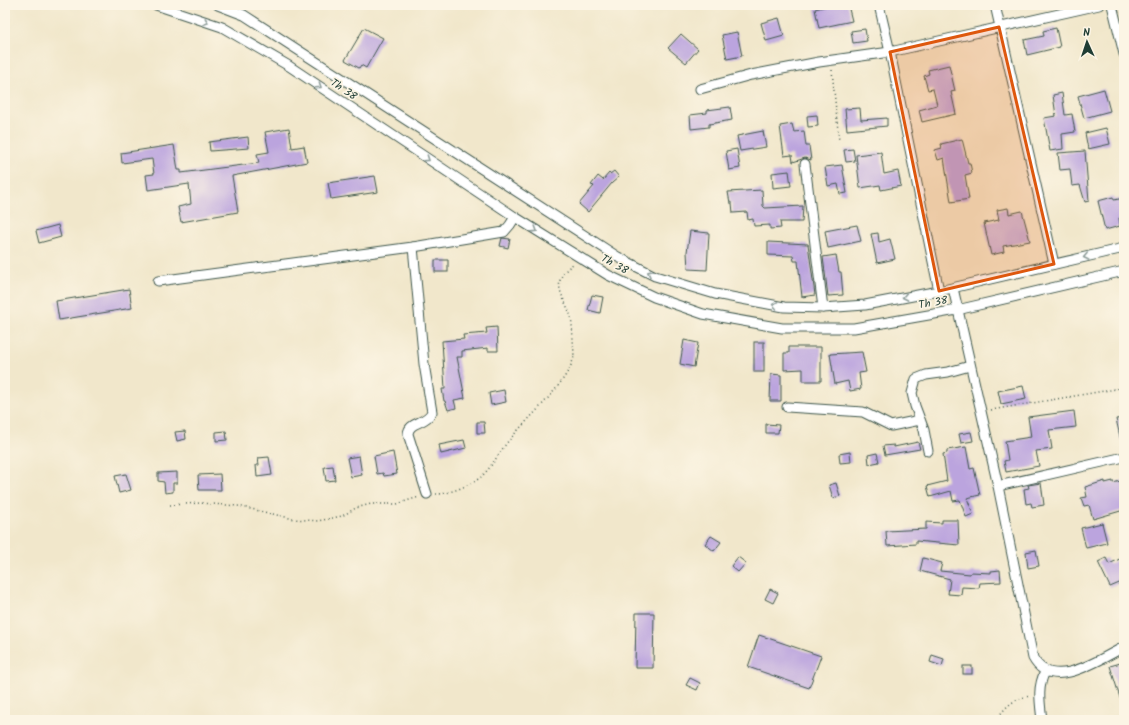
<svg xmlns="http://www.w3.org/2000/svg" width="1129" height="725" font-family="Kalam,sans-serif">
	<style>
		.building { fill: #bba4de }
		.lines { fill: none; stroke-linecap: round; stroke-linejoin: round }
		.minor-casing { stroke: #3e564b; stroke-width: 11 }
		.path { stroke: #3e564b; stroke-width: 1.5; stroke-dasharray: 1 3; stroke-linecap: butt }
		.minor { stroke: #fff; stroke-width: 9 }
		.oneway { stroke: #8f9e9a }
		.marked { fill: #de580e; fill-opacity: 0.2; stroke: #de580e; stroke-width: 3; stroke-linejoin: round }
		.labels { text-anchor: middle; stroke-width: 3.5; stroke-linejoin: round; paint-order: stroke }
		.street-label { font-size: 11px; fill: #1f3d34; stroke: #fcf5e5 }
	</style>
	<rect width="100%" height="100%" fill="#fcf5e5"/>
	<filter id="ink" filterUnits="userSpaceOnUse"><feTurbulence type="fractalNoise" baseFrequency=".025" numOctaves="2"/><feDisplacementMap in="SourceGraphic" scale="8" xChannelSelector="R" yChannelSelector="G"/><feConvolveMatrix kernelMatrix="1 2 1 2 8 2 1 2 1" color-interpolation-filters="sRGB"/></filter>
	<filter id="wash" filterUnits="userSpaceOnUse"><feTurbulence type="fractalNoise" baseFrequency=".012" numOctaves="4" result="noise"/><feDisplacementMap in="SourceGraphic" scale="16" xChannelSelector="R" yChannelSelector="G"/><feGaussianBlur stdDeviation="0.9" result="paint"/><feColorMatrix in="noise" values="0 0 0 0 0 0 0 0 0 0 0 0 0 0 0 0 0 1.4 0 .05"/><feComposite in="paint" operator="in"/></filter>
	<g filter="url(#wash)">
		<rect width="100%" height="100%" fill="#f1e7cb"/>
		<g id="blocks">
			<g class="building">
				<polygon points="831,5 848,5 852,21 819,28 815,9"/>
				<polygon points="779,18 784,36 766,41 761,23"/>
				<polygon points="364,28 383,38 366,68 361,65 359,68 345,60"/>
				<polygon points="1056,28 1060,47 1027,55 1024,40 1044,36 1043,31"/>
				<polygon points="865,29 867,41 853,43 851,31"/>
				<polygon points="737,32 742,56 727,59 722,35"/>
				<polygon points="681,34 698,49 686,63 668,48"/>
				<polygon points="949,65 955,91 951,92 956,114 922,122 919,110 937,105 933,89 928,90 924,76 929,74 928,70"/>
				<polygon points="1104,89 1110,111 1084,118 1078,96"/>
				<polygon points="1062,93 1065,115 1072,114 1075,132 1062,134 1063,149 1050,151 1044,118 1056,116 1053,95"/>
				<polygon points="730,107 732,120 709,124 709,127 691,129 690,115 707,113 707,110"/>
				<polygon points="860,108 861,120 887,118 887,126 847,130 845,109"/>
				<polygon points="817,115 818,126 808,127 807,116"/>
				<polygon points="792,124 794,132 804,131 806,146 809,146 811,160 805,158 793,162 792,155 784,156 780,126"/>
				<polygon points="289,128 292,148 304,146 307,162 232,176 238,212 181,222 178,207 191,204 189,184 148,190 146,175 154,174 152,159 122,163 121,153 174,145 178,170 181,170 181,173 259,163 257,154 269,152 265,132"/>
				<polygon points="1106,128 1110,144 1088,149 1085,133"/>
				<polygon points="763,131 766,147 740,151 737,136"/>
				<polygon points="248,137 249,148 210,151 209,142"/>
				<polygon points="962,139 968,163 970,163 972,173 965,175 969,199 951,202 944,158 938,160 935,150 942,148 941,144"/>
				<polygon points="737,149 740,168 729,170 726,151"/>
				<polygon points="853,149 855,161 846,162 844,150"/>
				<polygon points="1085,151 1089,201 1085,202 1080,185 1072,186 1070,169 1060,170 1058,153"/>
				<polygon points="881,152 884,174 898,171 901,186 881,190 880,185 860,188 856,155"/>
				<polygon points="842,165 847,193 840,194 838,184 828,186 825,167"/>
				<polygon points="614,171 619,177 612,183 588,212 579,204 594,186 591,185 598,176 603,180 609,173 610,174"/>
				<polygon points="789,171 791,186 773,188 772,173"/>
				<polygon points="375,176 378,192 331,199 328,183"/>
				<polygon points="762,190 763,206 765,208 803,206 802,222 780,222 781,228 770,229 770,225 754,226 753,219 748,220 747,212 733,213 732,203 730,203 728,192"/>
				<polygon points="1113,197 1114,200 1124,198 1124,217 1119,218 1120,226 1105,230 1098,201"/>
				<polygon points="1008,208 1009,214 1022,211 1030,241 1003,246 1004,252 991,255 984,223 999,220 997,210"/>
				<polygon points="58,225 61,237 39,243 36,231"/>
				<polygon points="857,225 861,241 828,248 825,231"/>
				<polygon points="690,231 709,233 707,270 688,269 687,252"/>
				<polygon points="878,233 879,242 890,239 895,259 877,263 871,234"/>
				<polygon points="502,238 510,239 508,248 500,246"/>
				<polygon points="768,242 808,244 815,295 802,297 798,261 794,261 793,256 768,255"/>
				<polygon points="836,255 839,272 841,272 843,295 828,296 823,257"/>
				<rect x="435" y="260" width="13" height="12"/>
				<polygon points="129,289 132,308 59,320 56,301"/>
				<polygon points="592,295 603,297 600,313 588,310"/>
				<polygon points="497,327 498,351 488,351 488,348 462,351 462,357 457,357 465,398 454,400 456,408 448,410 445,401 444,401 442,389 445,389 442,341 464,339 463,335 487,333 486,328"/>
				<polygon points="684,340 698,343 694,367 680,364"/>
				<rect x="754" y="342" width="10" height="30"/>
				<polygon points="789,347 821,347 821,381 803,381 803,369 784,370 784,353 789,353"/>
				<polygon points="862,352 866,372 859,373 861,389 850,391 848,381 835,384 830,354"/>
				<polygon points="771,374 781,375 781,401 770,401"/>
				<polygon points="1023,386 1026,399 1001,404 998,391"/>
				<polygon points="504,390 506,402 491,405 489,393"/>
				<polygon points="1074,411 1076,427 1049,430 1052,449 1036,451 1039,466 1006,472 1004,461 1008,460 1005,441 1031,437 1028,417"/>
				<polygon points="1124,418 1124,441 1121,441 1116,419"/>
				<polygon points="477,422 484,422 485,433 477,433"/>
				<polygon points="766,424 779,425 778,433 766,433"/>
				<polygon points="185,431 186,439 177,441 175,432"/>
				<polygon points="226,431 227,440 216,441 216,432"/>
				<polygon points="971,432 973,441 961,443 959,434"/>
				<polygon points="464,440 466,448 441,454 439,445"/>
				<polygon points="918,442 920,449 885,455 883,446 894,445 894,447"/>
				<polygon points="966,447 970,469 974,468 980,495 967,498 973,514 966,517 960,500 953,501 951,491 930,497 927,486 947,481 943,454 947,453 947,450"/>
				<polygon points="393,452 397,474 384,476 383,473 377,474 374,456"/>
				<polygon points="850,452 851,462 840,463 839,454"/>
				<polygon points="877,453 879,462 869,464 868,455"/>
				<polygon points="359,456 362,475 351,477 347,458"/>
				<polygon points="269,457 272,475 257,477 256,465 259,465 258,458"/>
				<polygon points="333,466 335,480 326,481 324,467"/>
				<polygon points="177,472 177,483 173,483 173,492 165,493 164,482 158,481 158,473"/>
				<polygon points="126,474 131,490 119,493 115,476"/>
				<polygon points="220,474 221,490 199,490 198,475"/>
				<polygon points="1124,480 1124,510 1093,519 1089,505 1084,506 1081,498 1087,497 1085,487 1105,481 1105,483 1113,481 1113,483"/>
				<polygon points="836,483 840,496 833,498 829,485"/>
				<polygon points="1041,483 1044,505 1032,507 1031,503 1026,504 1024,489 1029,488 1028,485"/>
				<polygon points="942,520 958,520 959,545 916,541 916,544 887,546 886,531 926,529 926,522 942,523"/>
				<polygon points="1102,523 1107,543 1086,548 1081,528"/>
				<polygon points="711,536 721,542 714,551 705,544"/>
				<polygon points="1036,550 1039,566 1028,568 1026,552"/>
				<polygon points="738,557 746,563 738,572 731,566"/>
				<polygon points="1124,557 1124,581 1110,587 1098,562 1106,558 1109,564"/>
				<polygon points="923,558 942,563 940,571 970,574 971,572 991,573 991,571 1000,570 1001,582 980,583 979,588 962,587 961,595 948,594 950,579 920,571"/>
				<polygon points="770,589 778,593 773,603 765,599"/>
				<polygon points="636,613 654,613 653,668 635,668"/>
				<polygon points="759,635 821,656 809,688 748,667"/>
				<polygon points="932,655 944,659 942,666 930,662"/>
				<polygon points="1124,662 1124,703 1122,704 1110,666"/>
				<rect x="963" y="666" width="9" height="8"/>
				<polygon points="690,678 700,683 697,690 686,685"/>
			</g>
		</g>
	</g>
	<g filter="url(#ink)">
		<use href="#blocks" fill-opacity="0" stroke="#3e564b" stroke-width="1"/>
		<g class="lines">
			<g class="minor-casing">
				<g id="minor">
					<polyline points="156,5 222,27 289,66 515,217 608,275 654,297 703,314 782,328 854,328 957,310 1124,271"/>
					<polyline points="218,5 244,15 618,257 655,276 715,294 784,307 823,308 865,305 939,291 1124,248"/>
					<polyline points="879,5 890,52 939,291"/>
					<polyline points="995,5 1054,264"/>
					<polyline points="1112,5 1124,54"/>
					<polyline points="700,89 751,75 819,62 890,52 1099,5"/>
					<polyline points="805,164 823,308"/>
					<path d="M413 247 424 364 432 412C425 425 409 421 408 434L427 494"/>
					<polyline points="158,281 413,247 504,232 510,225 515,217"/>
					<path d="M953 288 998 486 1033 658C1052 693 1100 659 1124 647"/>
					<polyline points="787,407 863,412 891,426 920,420"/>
					<polyline points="928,451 924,430 915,406 912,393 916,379 926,375 948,372 970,366"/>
					<polyline points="998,486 1124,457"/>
					<path d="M1042 720C1040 703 1037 687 1045 672"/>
				</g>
			</g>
			<g class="path">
				<polyline points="832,70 839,141"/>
				<polyline points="991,410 1116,389 1124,386"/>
				<path d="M436 494C447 495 473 484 481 477 493 466 500 450 511 438 528 418 569 382 574 356 574 354 572 320 571 317 564 295 548 283 573 264"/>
				<polyline points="170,505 200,503 238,506 294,519 318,521 342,516 356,508 371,504 397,504 419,497"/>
				<path d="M996 720C1006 706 1014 698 1031 696"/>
			</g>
			<use href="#minor" class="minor"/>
		</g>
		<defs><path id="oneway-chevron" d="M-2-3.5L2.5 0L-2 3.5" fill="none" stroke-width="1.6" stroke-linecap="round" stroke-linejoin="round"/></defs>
		<g class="oneway">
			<use href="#oneway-chevron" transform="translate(206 22) rotate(19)"/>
			<use href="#oneway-chevron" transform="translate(319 86) rotate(34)"/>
			<use href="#oneway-chevron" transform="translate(427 159) rotate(34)"/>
			<use href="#oneway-chevron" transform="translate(535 230) rotate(32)"/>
			<use href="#oneway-chevron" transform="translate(1086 257) rotate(167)"/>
			<use href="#oneway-chevron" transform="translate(650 273) rotate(-153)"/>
			<use href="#oneway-chevron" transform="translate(905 297) rotate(169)"/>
			<use href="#oneway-chevron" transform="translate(775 305) rotate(-170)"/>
		</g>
	</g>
	<path class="marked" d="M999 27 1054 264 939 291 890 52Z"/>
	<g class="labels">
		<g class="street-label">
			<text transform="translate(344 89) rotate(34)" y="4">Th 38</text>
			<text transform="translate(615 264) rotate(29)" y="4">Th 38</text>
			<text transform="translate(933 302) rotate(-10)" y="4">Th 38</text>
		</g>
	</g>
	<rect width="1129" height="725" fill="none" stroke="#fcf5e5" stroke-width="20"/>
	<g transform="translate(1087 42) rotate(357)" stroke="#fcf5e5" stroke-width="3" paint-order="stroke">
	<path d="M0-3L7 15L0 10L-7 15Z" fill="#1f3d34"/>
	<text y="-6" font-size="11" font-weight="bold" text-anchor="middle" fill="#1f3d34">N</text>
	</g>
</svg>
